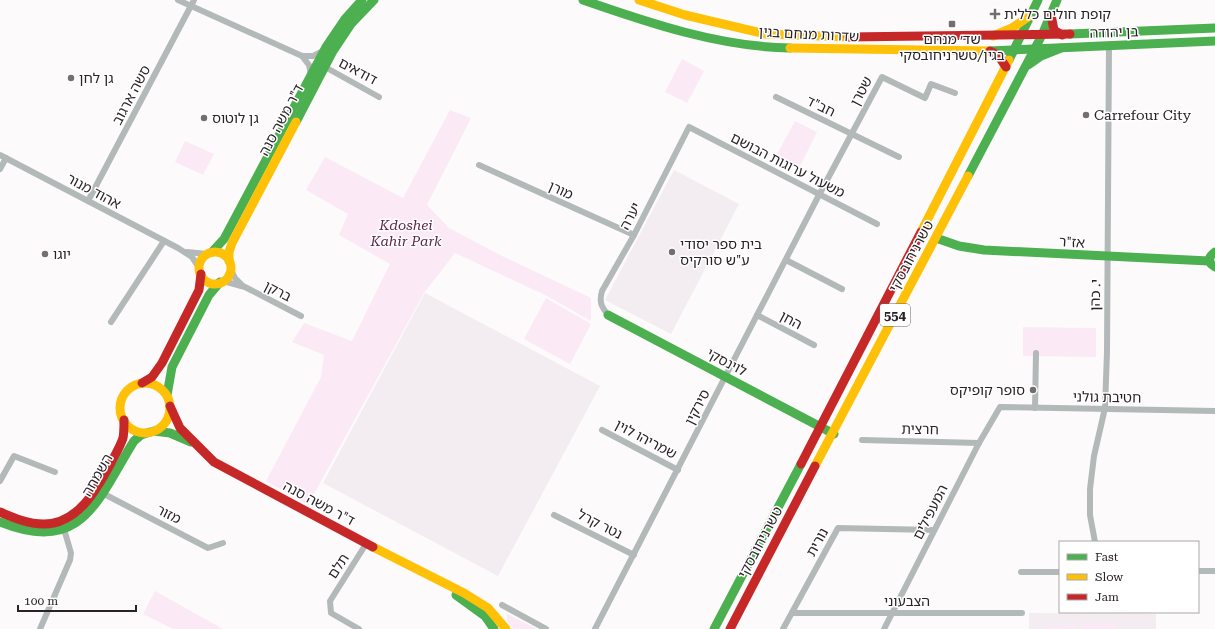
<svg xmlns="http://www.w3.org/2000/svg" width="1215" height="629" font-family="'Roboto Serif','Noto Sans Hebrew',serif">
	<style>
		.built { fill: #f3ecf1 }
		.green { fill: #fbeaf5 }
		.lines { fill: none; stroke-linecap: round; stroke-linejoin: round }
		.street { stroke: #b2b9b8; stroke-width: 6 }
		.fast { stroke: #4caf50; stroke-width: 9 }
		.slow { stroke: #ffc107; stroke-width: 9 }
		.jam { stroke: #c62828; stroke-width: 9 }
		.poi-dot { fill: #746e71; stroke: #fff; stroke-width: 1.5 }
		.labels { text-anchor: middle; stroke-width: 3; stroke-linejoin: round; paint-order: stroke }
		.shield { fill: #fff; stroke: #6a6468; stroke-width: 1 }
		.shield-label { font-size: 13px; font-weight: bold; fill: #2a2227 }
		.poi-label { font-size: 14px; fill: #2a2227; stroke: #fff; text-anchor: start }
		.street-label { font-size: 14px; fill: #2a2227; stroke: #fff }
		.park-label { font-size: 14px; font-style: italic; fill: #5e264f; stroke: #fff }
	</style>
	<rect width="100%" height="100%" fill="#fcfafb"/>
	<g class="built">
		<polygon points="674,170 739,204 671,334 605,300"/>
		<polygon points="425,293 600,386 498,576 323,483"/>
		<polygon points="1029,613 1156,614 1156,629 1029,629"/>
	</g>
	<g class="green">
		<polygon points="682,59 704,71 687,103 665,92"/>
		<polygon points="450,110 471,118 427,205 449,228 502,256 591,298 591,321 545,295 455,253 424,293 308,505 266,481 321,377 324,355 292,342 304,323 352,341 390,264 339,235 348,214 306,190 325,157 403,198"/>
		<polygon points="795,121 817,132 799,168 776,156"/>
		<polygon points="185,141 214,154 203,175 175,162"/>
		<polygon points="546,298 591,324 570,364 524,339"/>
		<polygon points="1023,327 1096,328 1096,357 1023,356"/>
		<polygon points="155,591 223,629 173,629 143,614"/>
		<polygon points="507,614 537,629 513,629 507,620"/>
		<polygon points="1116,623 1116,629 1081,629 1081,624"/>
		<polygon points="1075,625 1075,629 1042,629 1042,626"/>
	</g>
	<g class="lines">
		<g class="street">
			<polyline points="178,0 302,56 313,56 323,51"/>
			<polyline points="302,56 309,65 311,75"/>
			<polyline points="325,67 379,97"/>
			<polyline points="776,97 899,157"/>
			<polyline points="0,155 178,248 192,257 200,269"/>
			<polyline points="479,165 634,235"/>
			<polyline points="0,169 6,158"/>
			<polyline points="88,201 194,0"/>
			<polyline points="187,252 207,254"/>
			<polyline points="786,260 842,289"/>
			<polyline points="231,270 235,278 242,285"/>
			<polyline points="223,281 245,287 301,316"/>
			<path d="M608 315C601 306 599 302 602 291L634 235 689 127 877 224"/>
			<polyline points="757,315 814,345"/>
			<polyline points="111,322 164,241"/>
			<polyline points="1035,408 1036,353"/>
			<polyline points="602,430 678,470"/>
			<polyline points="862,440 979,443"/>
			<polyline points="0,481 14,456 55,472"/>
			<polyline points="104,494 208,548 223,543"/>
			<polyline points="554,515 634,555"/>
			<polyline points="1095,542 1090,515 1090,489 1094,456 1105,408 1107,352 1109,46"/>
			<polyline points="1198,571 1215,571"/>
			<polyline points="1021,572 1060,572"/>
			<polyline points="502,605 546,629"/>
			<polyline points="792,613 1022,613"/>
			<polyline points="40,629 70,560 71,553 64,529"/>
			<polyline points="359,629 331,613 330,601 366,544"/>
			<polyline points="595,629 819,195 882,77 925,98 931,84 955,93"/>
			<polyline points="783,629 838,528 933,530"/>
			<polyline points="884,629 979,443 1000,407 1215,411"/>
		</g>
		<g class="fast">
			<path d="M583 0C649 23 720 47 790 48"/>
			<polyline points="1070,34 1215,28"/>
			<polyline points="989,51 1215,41"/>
			<polyline points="1009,60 1038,0"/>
			<polyline points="1028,65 1041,56 1061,48"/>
			<polyline points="296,122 333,51 351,24 374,0"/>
			<polyline points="968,176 1042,35 1057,0"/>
			<polyline points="936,238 959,246 984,250 1209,261"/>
			<polyline points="212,252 224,239 326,47 345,19 362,0"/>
			<path d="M1215 252C1210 256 1208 258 1211 264L1215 267"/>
			<polyline points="608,315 834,434"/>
			<polyline points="167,395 172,367 209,295 220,282"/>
			<polyline points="154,431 170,433 191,442"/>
			<path d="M0 522C83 556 98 498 134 441L141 435 150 432"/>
			<polyline points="456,595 485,616 494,629"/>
			<polyline points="714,629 801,464"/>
		</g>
		<g class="slow">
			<polyline points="639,0 685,15 766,34 848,37"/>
			<polyline points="993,36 1012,28 1028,17"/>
			<polyline points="790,48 989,51"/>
			<polyline points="921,232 1009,60"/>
			<circle cx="215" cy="268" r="16"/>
			<polyline points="229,261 229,252 232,243 296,122"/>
			<circle cx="145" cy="408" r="25"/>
			<polyline points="815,466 968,176"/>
			<polyline points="373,547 464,593 488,608 506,629"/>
		</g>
		<g class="jam">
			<polyline points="1051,15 1054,30 1062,35"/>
			<polyline points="848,37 1070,34"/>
			<polyline points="990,51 998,55 1006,67"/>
			<polyline points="142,383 152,377 162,363 199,290 201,274"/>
			<polyline points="170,406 180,428 214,462 373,547"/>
			<polyline points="801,464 921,232"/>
			<path d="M0 512C14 518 28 524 44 524 78 524 97 489 111 463 115 455 120 447 123 438 124 433 124 426 124 420"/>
			<polyline points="730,629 815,466"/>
		</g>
	</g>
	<g class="poi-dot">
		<path d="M993 8h4v4h4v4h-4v4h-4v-4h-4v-4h4z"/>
		<rect x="948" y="20" width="8" height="8" rx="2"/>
		<circle cx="71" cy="78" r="4"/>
		<circle cx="1086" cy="115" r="4"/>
		<circle cx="204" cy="118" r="4"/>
		<circle cx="672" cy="252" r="4"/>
		<circle cx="45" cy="254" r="4"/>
		<circle cx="1033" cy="390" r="4"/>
	</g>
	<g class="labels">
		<rect class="shield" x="880" y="304" width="30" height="22" rx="3"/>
		<g class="shield-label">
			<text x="895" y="320">554</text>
		</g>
		<g class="poi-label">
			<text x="1004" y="19">קופת חולים כללית</text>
			<text x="952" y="44" text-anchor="middle">שד׳ מנחם<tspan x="952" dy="16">בגין/טשרניחובסקי</tspan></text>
			<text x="79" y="83">גן לחן</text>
			<text x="1094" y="120">Carrefour City</text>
			<text x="212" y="123">גן לוטוס</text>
			<text x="680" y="249">בית ספר יסודי<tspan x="680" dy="16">ע"ש סורקיס</tspan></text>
			<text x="53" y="259">יוגו</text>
			<text x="1025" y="395" text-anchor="end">סופר קופיקס</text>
		</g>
		<g class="street-label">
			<text transform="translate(1114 32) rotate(-2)" y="5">בן יהודה</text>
			<text transform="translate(809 34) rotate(3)" y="5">שדרות מנחם בגין</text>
			<text transform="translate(358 71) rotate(28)" y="5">דודאים</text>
			<text transform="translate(861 91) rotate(-62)" y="5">שטרן</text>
			<text transform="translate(131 95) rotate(-62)" y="5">סשה ארגוב</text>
			<text transform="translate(821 106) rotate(26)" y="5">חב"ד</text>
			<text transform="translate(281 120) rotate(-62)" y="5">ד"ר משה סנה</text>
			<text transform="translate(788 165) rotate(27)" y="5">משעול ערוגות הבושם</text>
			<text transform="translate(561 190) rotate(24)" y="5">מורן</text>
			<text transform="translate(94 191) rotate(28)" y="5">אהוד מנור</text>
			<text transform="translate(630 216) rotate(-62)" y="5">יערה</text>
			<text transform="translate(1072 242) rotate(4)" y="5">אז"ר</text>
			<text transform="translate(911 256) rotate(-62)" y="5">טשרניחובסקי</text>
			<text transform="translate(278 291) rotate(27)" y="5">ברקן</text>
			<text transform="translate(1095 295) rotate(-89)" y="5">י. כהן</text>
			<text transform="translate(791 320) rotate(28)" y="5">החן</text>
			<text transform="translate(727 362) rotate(28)" y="5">לוינסקי</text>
			<text transform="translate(1107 397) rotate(1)" y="5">חטיבת גולני</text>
			<text transform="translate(697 407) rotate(-63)" y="5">סירקין</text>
			<text transform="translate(920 429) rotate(1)" y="5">חרצית</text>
			<text transform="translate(646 439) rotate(28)" y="5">שמריהו לוין</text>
			<text transform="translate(97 475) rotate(-60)" y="5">השמחה</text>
			<text transform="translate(319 503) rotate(28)" y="5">ד"ר משה סנה</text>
			<text transform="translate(930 512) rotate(-63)" y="5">המעפילים</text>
			<text transform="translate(169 514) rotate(27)" y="5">מזור</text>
			<text transform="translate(600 524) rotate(27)" y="5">נטר קרל</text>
			<text transform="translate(760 542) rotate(-62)" y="5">טשרניחובסקי</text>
			<text transform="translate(817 542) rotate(-61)" y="5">נורית</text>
			<text transform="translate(338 566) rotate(-57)" y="5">תלם</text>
			<text x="907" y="606">הצבעוני</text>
		</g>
		<g class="park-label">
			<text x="406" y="230">Kdoshei<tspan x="406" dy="16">Kahir Park</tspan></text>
		</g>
	</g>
	<rect x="1059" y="541" width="140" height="72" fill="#ffffff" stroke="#aaa7a9"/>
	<rect x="1067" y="554" width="20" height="6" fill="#4caf50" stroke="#aaa7a9"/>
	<text x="1095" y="561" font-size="12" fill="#2a2227">Fast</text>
	<rect x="1067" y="574" width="20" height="6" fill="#ffc107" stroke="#aaa7a9"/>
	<text x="1095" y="581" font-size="12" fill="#2a2227">Slow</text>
	<rect x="1067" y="594" width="20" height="6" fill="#c62828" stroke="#aaa7a9"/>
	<text x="1095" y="601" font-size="12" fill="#2a2227">Jam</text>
	<path d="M18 605v6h118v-6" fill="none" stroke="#2a2227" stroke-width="2"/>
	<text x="24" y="605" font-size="12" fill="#2a2227" stroke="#ffffff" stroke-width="3" paint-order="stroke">100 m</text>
</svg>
